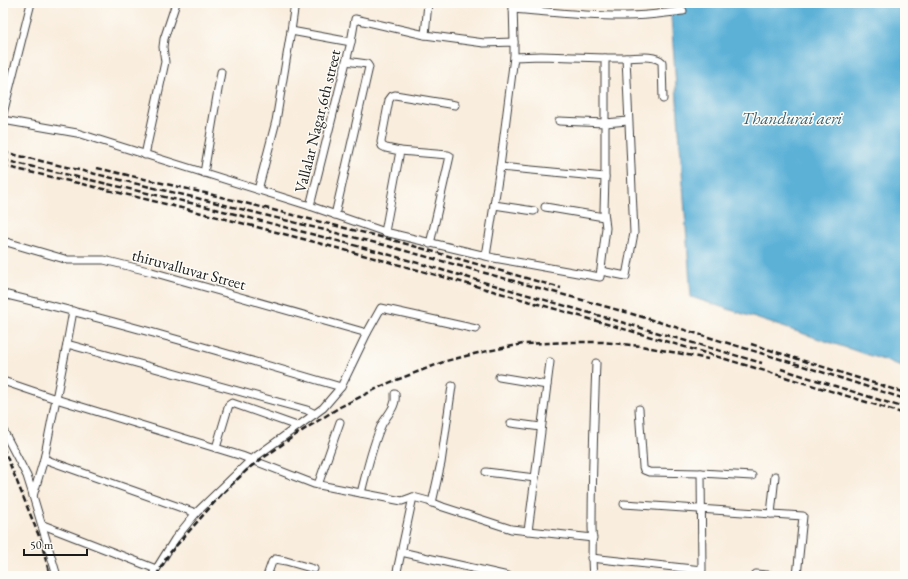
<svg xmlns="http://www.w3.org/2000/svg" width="908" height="579" font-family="'EB Garamond',serif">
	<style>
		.water { fill: #5bb1d7; stroke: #3c667a }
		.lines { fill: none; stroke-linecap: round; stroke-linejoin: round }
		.street-casing { stroke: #3d3b39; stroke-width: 9 }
		.street { stroke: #fff; stroke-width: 7 }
		.rail { stroke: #1c1c1c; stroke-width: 2.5; stroke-dasharray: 6 3; stroke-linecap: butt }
		.labels { text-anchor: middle; stroke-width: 3; stroke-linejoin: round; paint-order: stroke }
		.street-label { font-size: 16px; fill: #1c1c1c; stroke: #fdfcf7 }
		.water-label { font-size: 17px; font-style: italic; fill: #385f70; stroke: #fdfcf7 }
	</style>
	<rect width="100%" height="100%" fill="#fdfcf7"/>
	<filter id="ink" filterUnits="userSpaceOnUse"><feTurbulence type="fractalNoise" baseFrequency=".025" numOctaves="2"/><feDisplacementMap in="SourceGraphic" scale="8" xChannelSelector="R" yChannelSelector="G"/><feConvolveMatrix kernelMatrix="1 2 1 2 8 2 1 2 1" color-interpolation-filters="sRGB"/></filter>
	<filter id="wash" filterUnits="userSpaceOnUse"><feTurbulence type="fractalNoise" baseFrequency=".012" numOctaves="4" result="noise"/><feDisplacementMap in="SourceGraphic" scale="16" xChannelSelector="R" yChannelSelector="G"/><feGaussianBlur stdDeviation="0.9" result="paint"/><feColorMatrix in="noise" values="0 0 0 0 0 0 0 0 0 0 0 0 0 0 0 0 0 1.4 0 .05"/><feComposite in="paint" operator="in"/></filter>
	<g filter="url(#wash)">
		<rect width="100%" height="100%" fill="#f9eddd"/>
		<polygon class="water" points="670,3 905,3 905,367 691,297"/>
	</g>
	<g filter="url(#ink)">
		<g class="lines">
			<g class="street-casing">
				<g id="street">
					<polyline points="513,3 514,42"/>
					<path d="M513 9C551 12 589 17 627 16 646 16 664 13 683 11"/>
					<polyline points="291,31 295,3"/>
					<polyline points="425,35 428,3"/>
					<path d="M626 58C636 58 654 54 662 62L663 99"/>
					<polyline points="3,114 31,3"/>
					<polyline points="3,120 77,133 310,206 385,232 486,256 494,258 600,277 606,228 604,211 605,177 500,167 486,256"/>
					<polyline points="559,121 605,123 628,121"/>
					<polyline points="400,151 448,155 450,156 430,244"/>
					<polyline points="145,155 165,62 163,47 164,39 176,3"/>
					<polyline points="500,167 514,57 541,56 605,58 605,177"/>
					<polyline points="204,173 221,72"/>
					<polyline points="258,190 276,121 291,31 351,42 355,19 425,35 484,43 514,42 514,57"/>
					<polyline points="494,205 534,211"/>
					<polyline points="310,206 351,42"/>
					<polyline points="545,207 604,217"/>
					<polyline points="335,215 369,67 367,64 346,61"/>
					<polyline points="385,232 400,151 386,148 382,146 381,142 389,100 392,96 395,95 455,105"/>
					<polyline points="3,241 68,260 104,260 152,272 367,333"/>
					<polyline points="601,271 626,276 634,233 626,58 605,58"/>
					<path d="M3 294C117 321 229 354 341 387L367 333 381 308 476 329"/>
					<polyline points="73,311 67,344 307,410 315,414"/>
					<polyline points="499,377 547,385"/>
					<polyline points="3,381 56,399 242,456 314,484 402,501 413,497 428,501 443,507 511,529 593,538"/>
					<polyline points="639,409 643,467 644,470 649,472 701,473 752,476"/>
					<polyline points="511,423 541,427"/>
					<polyline points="3,430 27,476 33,495"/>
					<polyline points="216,448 228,408 229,405 232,403 297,426"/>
					<polyline points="44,459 67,344"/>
					<polyline points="486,472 535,478 550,362"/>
					<polyline points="318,485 340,422"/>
					<path d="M361 493C367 470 372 446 382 424 388 414 397 406 395 394"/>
					<polyline points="432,503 441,463 452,386"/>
					<polyline points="624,504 803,516 797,576"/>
					<polyline points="771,514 775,476"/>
					<polyline points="43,525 156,569"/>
					<polyline points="528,531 535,478"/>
					<polyline points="401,552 508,576"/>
					<polyline points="591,558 702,570 701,473"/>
					<polyline points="756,574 777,576"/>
					<polyline points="57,576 33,496 44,459 196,513"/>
					<polyline points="152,576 175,539 196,513 251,460 323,408 341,387"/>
					<polyline points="267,576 272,562 275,559 286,561 314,569"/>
					<polyline points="396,576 413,497"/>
					<path d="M593 576C591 559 593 543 592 527 592 472 594 418 596 363"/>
				</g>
			</g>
			<use href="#street" class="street"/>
			<g class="rail">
				<polyline points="3,152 205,200 388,246 629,313 800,365 905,399"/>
				<polyline points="3,160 204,206 380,252 762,363"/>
				<path d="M3 166C210 212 414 267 617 327 713 355 809 384 905 414"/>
				<polyline points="97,168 205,193 389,239 561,288"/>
				<polyline points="751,344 905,393"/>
				<polyline points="781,369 905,408"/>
				<polyline points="3,447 41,541 50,576"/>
				<polyline points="156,576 168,555 220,496 249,468 297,434 340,407 386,384 446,361 478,353 523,344 573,342 603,342 641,346 708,359"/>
			</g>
		</g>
	</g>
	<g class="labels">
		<g class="street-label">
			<text transform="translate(317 121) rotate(-76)" y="6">Vallalar Nagar,6th street</text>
			<text transform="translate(189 269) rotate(15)" y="6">thiruvalluvar Street</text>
		</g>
		<g class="water-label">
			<text x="792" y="124">Thandurai aeri</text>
		</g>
	</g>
	<rect width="908" height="579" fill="none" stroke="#fdfcf7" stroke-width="16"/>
	<path d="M24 549v6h63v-6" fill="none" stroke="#1c1c1c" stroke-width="2"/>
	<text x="30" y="549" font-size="12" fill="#1c1c1c" stroke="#fdfcf7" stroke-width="3" paint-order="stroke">50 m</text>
</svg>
